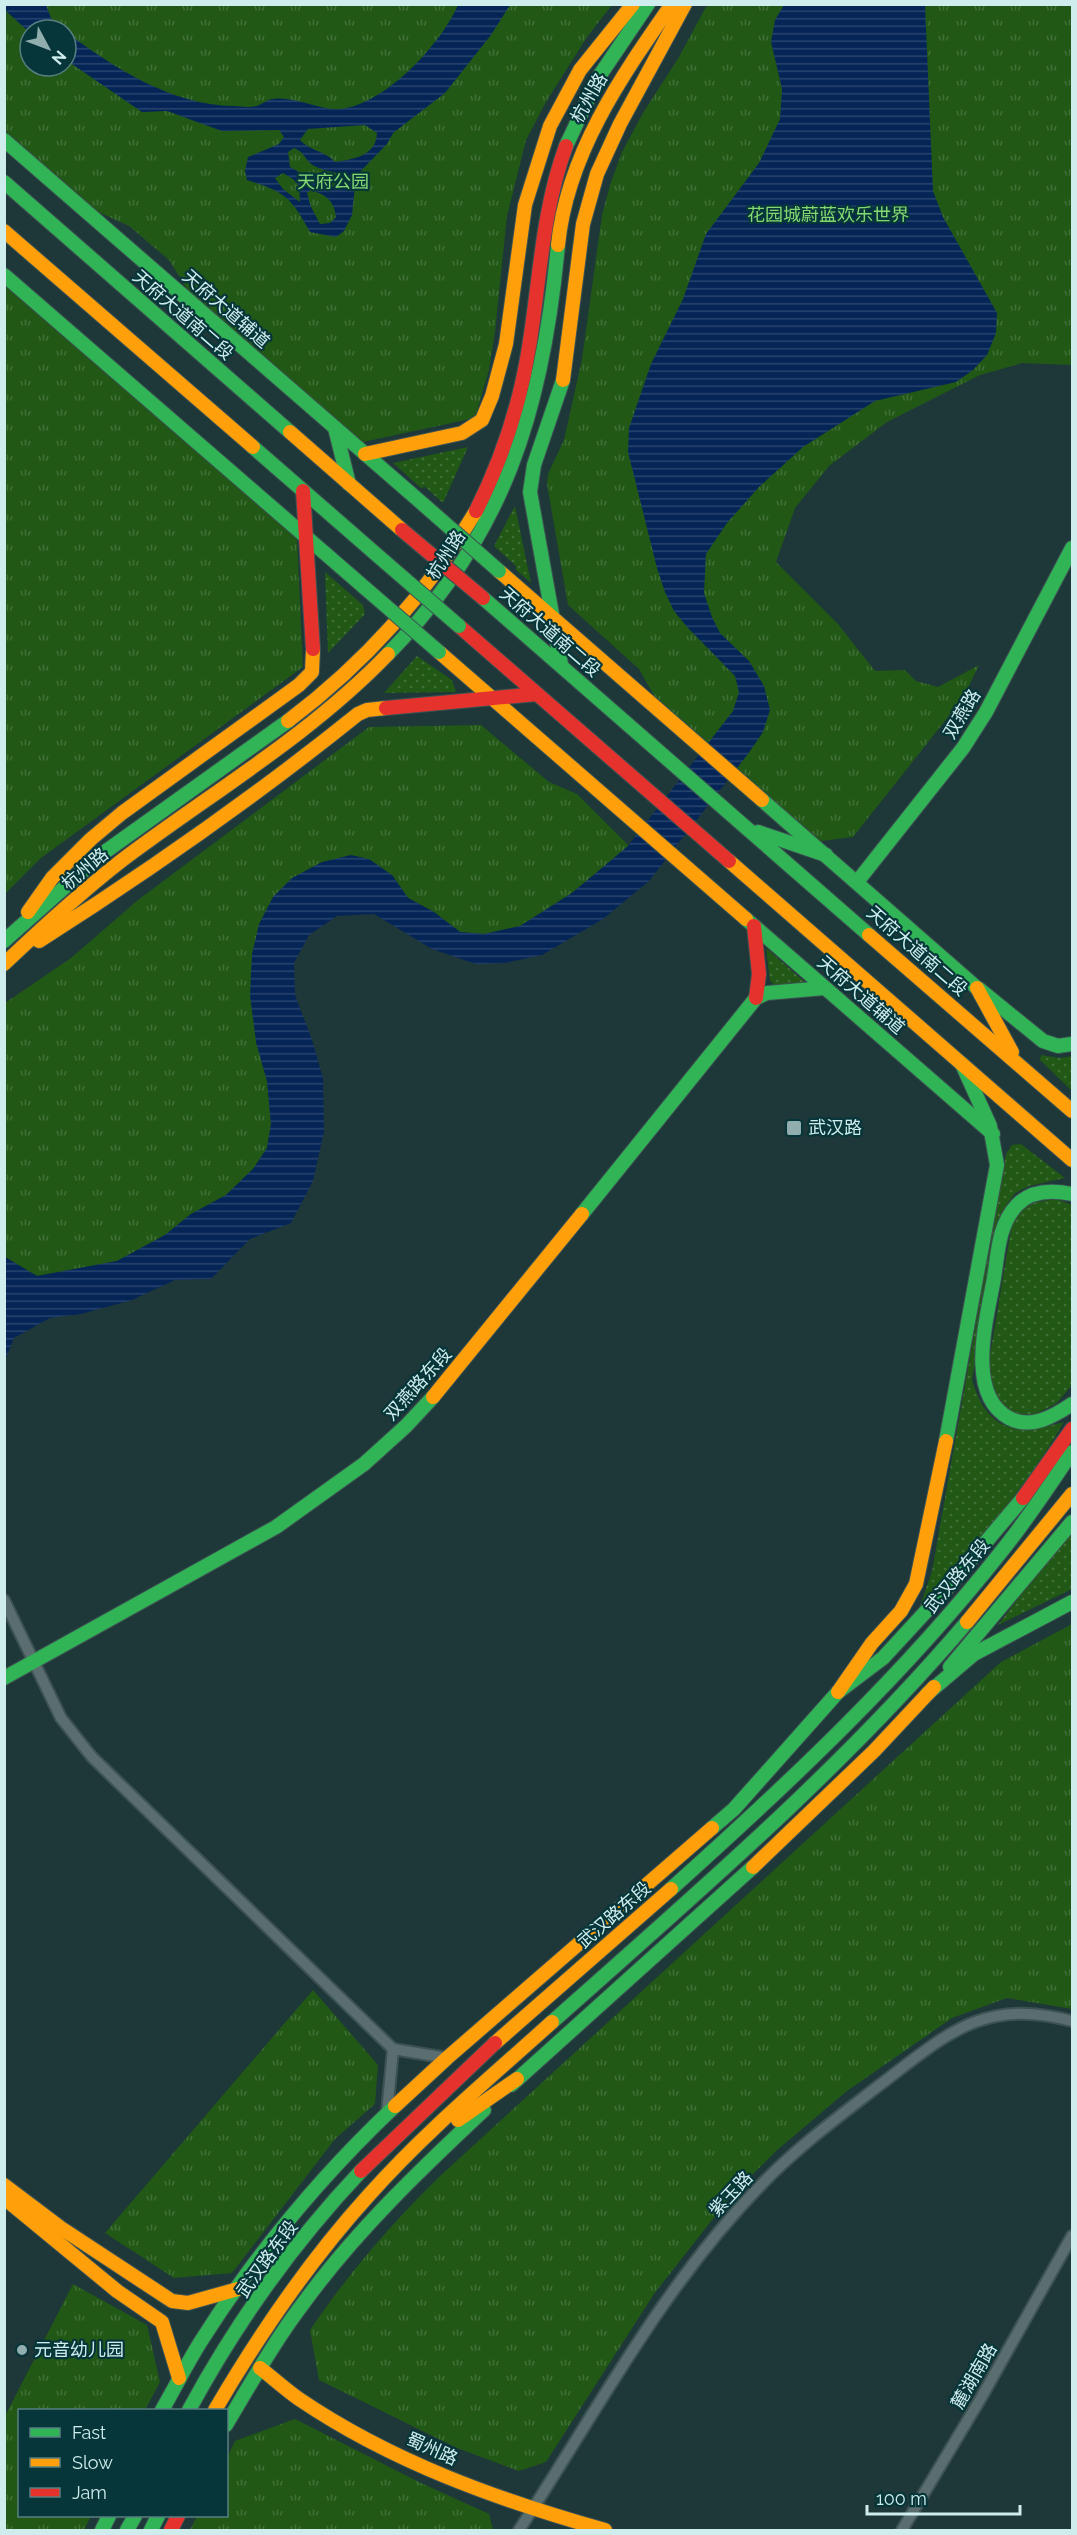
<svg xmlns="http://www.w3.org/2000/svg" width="1077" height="2535" font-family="Raleway,'Noto Sans SC',sans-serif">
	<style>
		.grass { fill: url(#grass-dots) }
		.park { fill: url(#park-tufts); fill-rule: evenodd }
		.water { fill: url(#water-rules); fill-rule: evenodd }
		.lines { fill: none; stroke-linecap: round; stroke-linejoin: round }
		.street-casing { stroke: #3d5253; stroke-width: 14 }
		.fast-casing { stroke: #3d5253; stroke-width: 16 }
		.slow-casing { stroke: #3d5253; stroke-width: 16 }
		.jam-casing { stroke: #3d5253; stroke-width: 16 }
		.street { stroke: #5a6e6f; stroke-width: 10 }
		.fast { stroke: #30b455; stroke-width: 14 }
		.slow { stroke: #ff9f0a; stroke-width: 14 }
		.jam { stroke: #e5322d; stroke-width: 14 }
		.fast-bridge-casing { stroke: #3d5253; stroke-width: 16; stroke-linecap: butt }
		.jam-bridge-casing { stroke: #3d5253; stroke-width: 16; stroke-linecap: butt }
		.fast-bridge { stroke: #30b455; stroke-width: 14 }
		.jam-bridge { stroke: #e5322d; stroke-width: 14 }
		.poi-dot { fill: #92adae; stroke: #063639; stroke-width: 2 }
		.labels { text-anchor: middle; stroke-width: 4.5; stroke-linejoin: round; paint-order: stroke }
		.street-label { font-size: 18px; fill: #d0edee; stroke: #063639 }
		.park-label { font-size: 18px; fill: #84d871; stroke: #063639 }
		.poi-label { font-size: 18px; fill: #d0edee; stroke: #063639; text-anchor: start }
	</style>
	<defs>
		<pattern id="grass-dots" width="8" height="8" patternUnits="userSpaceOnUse" patternTransform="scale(1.5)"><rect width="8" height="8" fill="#215815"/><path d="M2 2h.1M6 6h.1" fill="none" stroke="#407037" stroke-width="1.8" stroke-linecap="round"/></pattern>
		<pattern id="park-tufts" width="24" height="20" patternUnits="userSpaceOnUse" patternTransform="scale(1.5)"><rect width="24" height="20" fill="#215815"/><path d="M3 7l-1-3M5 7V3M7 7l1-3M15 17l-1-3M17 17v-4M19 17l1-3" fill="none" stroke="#407037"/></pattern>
		<pattern id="water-rules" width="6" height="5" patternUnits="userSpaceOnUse" patternTransform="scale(1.5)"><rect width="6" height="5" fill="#052556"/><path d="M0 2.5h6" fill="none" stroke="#28456f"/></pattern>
	</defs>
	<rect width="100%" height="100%" fill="#1e3738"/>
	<g class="grass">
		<polygon points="468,447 443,503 424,486 422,489 393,463"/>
		<polygon points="515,506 531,583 516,570 516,566 494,546"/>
		<polygon points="325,572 363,605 365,614 328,653"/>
		<polygon points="417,656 452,680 456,692 384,693"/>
		<polygon points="766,948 807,984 776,986 770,981"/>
		<polygon points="1041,1055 1059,1058 1072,1056 1072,1091 1040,1060"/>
		<path d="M1021 1144 1065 1178 1029 1186 1015 1193 1001 1213 972 1380C988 1433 1016 1435 1064 1422 1025 1490 971 1550 919 1609L932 1571 1006 1154 1012 1145Z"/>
		<polygon points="1057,1199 1072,1205 1072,1385 1057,1403 1036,1414 1018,1415 1001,1404 991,1390 988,1367 1012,1223 1023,1209 1036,1202"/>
		<polygon points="1072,1527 1072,1589 998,1625"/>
	</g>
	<g class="park">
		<path d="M5 5H612L587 37 546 102 526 140 507 216 495 332 489 370 475 418 363 442 189 292 169 260 129 226 96 211 5 131ZM30 30H66V66H30Z"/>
		<polygon points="707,5 1072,5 1072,365 1022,363 980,375 887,422 829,466 795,508 776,562 838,624 875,671 905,670 916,681 938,687 979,665 963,698 853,837 821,841 657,701 639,669 568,605 547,484 548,474 564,440 582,359 602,215 610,185 622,152 643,113 679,57"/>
		<polygon points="5,286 297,539 303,667 41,858 5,894"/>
		<polygon points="481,725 549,782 577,794 629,846 572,893 520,926 483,934 460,932 434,912 408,898 392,875 322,862 256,1042 267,1081 271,1124 267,1148 253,1169 226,1195 191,1214 165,1235 117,1261 37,1276 5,1257 5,1003 71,958 138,900 369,727"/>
		<path d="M1072 1624V2009L1007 1998 952 2018 847 2091 776 2151 730 2197 654 2294 546 2462 519 2471 457 2448 319 2380 310 2330C348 2274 391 2224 439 2177L1001 1662Z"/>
		<polygon points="313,1990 378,2065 375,2104 335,2139 232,2273 174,2278 105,2233"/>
		<polygon points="73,2284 147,2325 160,2382 145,2410 20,2410 20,2516 91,2516 84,2530 5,2530 5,2416"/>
		<polygon points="295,2419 419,2482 489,2514 493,2530 190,2530 197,2516 226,2516 227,2458 235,2441"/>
	</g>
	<g class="water">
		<polygon points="4,5 46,5 53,23 63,30 30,30 30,33 5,10"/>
		<path d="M458 5H510L491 35 445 93 393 133 387 144 356 176 352 215 344 231 336 237 310 232C291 197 285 192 247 180L245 171 248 157 279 144 284 137 279 130 222 131 167 111 142 112 66 60V32C114 68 172 105 233 106 240 106 249 108 256 106 262 105 267 99 273 99 294 96 322 111 340 109 385 105 441 44 458 5ZM365 125 377 133C376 156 354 159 335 162 325 151 310 151 300 140L308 129ZM294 148C303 152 303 155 309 162 316 169 328 171 338 173L340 180 336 187H325L290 167 288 152ZM283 173 293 179 299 186 300 202 283 189 275 178ZM311 190C326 195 334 200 336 217L330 223 320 224 311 207 307 193Z"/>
		<polygon points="784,5 925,5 933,191 943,217 997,313 996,333 987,355 973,370 956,382 875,401 803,447 759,487 727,523 706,554 704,593 712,617 720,633 749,661 764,686 770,710 763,732 748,754 649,881 603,919 542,955 505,963 476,964 432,949 374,914 337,916 309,935 294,963 295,995 312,1040 323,1078 324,1132 313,1181 291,1223 250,1239 211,1279 175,1280 132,1300 81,1314 50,1318 14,1338 5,1360 5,1257 37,1276 117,1261 165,1235 191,1214 226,1195 253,1169 267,1148 271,1124 267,1081 256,1042 250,995 252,954 259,924 273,897 292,878 322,862 351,855 369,859 392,875 408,898 434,912 460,932 484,934 520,926 572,893 628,846 733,711 739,692 735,676 688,628 674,611 665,592 657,568 628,452 629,428 651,364 683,299 706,234 759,163 780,119 782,89 771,42 775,20"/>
	</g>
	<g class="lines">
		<g class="street-casing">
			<g id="street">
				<polyline points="4,1600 61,1718 92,1757 393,2049"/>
				<polyline points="387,2113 393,2049 447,2058"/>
				<path d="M519 2530C596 2413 661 2288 760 2186 795 2149 837 2118 877 2087 946 2035 982 1997 1072 2021"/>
				<polyline points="902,2530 981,2398 1072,2236"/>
			</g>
		</g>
		<g class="fast-casing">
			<g id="fast">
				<polyline points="4,140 424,505"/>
				<polyline points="566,146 598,78 648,4"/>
				<polyline points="4,182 290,432"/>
				<polyline points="4,275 365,588"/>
				<polyline points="335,428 349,484"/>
				<polyline points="253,447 385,562"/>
				<polyline points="483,598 869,935"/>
				<path d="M388 654C505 535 543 408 558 245"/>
				<polyline points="561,664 530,492 534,465 563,380"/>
				<polyline points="762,800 977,988"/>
				<polyline points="758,832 826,855"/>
				<polyline points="857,882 963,748 986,712 1072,548"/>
				<polyline points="746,919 993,1134"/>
				<polyline points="4,941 102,854 288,721"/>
				<polyline points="979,989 1043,1041 1058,1046 1072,1044"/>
				<path d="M1072 1194C1053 1190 1031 1190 1017 1205 998 1225 998 1254 994 1278 987 1318 965 1394 1009 1418 1031 1430 1054 1416 1072 1404"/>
				<polyline points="582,1214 756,998 767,993 825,988"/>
				<polyline points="946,1441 997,1165 990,1126 962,1064"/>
				<polyline points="950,1667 1072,1522"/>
				<polyline points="4,1678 276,1527 364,1464 406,1426 433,1397"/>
				<polyline points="927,1694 974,1654 1072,1602"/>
				<polyline points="712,1828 734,1809 838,1692 883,1658 942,1594 1023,1498"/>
				<path d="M671 1889C788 1784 903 1676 1001 1552 1027 1520 1049 1486 1072 1452"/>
				<path d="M552 2022C696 1894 842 1769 967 1622"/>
				<polyline points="511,2085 753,1867"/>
				<path d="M162 2410C176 2386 188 2361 203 2338 257 2253 322 2175 395 2106"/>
				<path d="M189 2410C235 2325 294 2242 361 2171"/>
				<path d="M226 2425C251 2383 275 2340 305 2301 356 2231 421 2169 484 2110"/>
				<polyline points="102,2530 109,2516"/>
				<polyline points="127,2530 135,2516"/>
				<polyline points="151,2530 158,2516"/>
			</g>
		</g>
		<g class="slow-casing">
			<g id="slow">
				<polyline points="4,231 253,447"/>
				<path d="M558 245C567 154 621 77 672 4"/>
				<polyline points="563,380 583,224 597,174 620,124 685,4"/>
				<polyline points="290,432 402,530"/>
				<polyline points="365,454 462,433 482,420 492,396 506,344 525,205 550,126 580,70 633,4"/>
				<polyline points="499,571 762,800"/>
				<polyline points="439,652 746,919"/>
				<path d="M288 721C365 663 427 594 476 511"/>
				<polyline points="729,861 1072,1160"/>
				<polyline points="28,912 52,878 91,839 122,813 299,685 312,672 313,649"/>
				<polyline points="869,935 1072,1111"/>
				<path d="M39 941C149 871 256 796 358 714L367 710 386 708"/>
				<path d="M4 964C42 928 80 893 121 861 211 793 309 736 388 654"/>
				<polyline points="977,988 1012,1052"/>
				<polyline points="433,1397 582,1214"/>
				<polyline points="967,1622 1072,1494"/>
				<polyline points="838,1692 872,1643 901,1611 916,1584 946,1441"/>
				<polyline points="753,1867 874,1751 934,1687"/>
				<polyline points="495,2043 671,1889"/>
				<polyline points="395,2106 447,2058 712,1828"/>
				<polyline points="458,2120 517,2079"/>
				<polyline points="4,2185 61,2228 172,2301 188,2303 238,2289"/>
				<polyline points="4,2198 117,2291 162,2322 179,2378"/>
				<path d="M260 2368C273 2378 286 2390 299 2399 392 2462 498 2500 605 2530"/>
				<path d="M215 2410C260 2333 310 2260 369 2195 425 2132 490 2078 552 2022"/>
			</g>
		</g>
		<g class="jam-casing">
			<g id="jam">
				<polyline points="303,491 313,649"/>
				<path d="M476 511C502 459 520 405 529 347 540 280 542 211 566 146"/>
				<polyline points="459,626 729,861"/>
				<polyline points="386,708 537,694"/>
				<polyline points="754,926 759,974 756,998"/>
				<polyline points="1023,1498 1072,1429"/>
				<polyline points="361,2171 495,2043"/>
				<polyline points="171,2530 178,2516"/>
			</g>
		</g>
		<use href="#street" class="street"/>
		<use href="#fast" class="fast"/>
		<use href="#slow" class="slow"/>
		<use href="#jam" class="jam"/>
		<g class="fast-bridge-casing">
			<g id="fast-bridge">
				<polyline points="424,505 499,571"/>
				<polyline points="385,562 459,626"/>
				<polyline points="365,588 439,652"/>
			</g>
		</g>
		<g class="jam-bridge-casing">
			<polyline id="jam-bridge" points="402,530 483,598"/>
		</g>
		<use href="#fast-bridge" class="fast-bridge"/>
		<use href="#jam-bridge" class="jam-bridge"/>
	</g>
	<g class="poi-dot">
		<rect x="786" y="1120" width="16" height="16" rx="3"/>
		<circle cx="22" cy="2350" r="6"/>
	</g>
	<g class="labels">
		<g class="street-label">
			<text transform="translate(589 98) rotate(-60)" y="6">杭州路</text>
			<text transform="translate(226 309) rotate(41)" y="6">天府大道辅道</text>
			<text transform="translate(183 315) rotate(41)" y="6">天府大道南二段</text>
			<text transform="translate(446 555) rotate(-57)" y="6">杭州路</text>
			<text transform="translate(550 632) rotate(41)" y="6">天府大道南二段</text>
			<text transform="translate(962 714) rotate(-59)" y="6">双燕路</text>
			<text transform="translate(85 869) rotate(-40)" y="6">杭州路</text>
			<text transform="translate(917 951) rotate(41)" y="6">天府大道南二段</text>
			<text transform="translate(861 995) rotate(41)" y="6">天府大道辅道</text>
			<text transform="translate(418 1384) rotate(-48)" y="6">双燕路东段</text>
			<text transform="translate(957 1576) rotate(-50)" y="6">武汉路东段</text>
			<text transform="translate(614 1915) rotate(-41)" y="6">武汉路东段</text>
			<text transform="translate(731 2194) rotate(-47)" y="6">紫玉路</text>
			<text transform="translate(267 2259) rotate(-54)" y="6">武汉路东段</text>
			<text transform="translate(974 2376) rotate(-60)" y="6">麓湖南路</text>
			<text transform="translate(432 2449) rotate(24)" y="6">蜀州路</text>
		</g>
		<g class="park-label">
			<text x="333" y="188">天府公园</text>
			<text x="828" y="221">花园城蔚蓝欢乐世界</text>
		</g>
		<g class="poi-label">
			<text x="808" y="1134">武汉路</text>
			<text x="34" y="2356">元音幼儿园</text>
		</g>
	</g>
	<rect width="1077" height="2535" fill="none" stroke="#d0edee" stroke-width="12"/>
	<rect x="18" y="2409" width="210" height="108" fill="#063639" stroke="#577f81" stroke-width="1.5"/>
	<rect x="30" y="2428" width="30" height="9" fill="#30b455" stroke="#577f81" stroke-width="1.5"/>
	<text x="72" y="2439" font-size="18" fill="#d0edee">Fast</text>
	<rect x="30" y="2458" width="30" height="9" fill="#ff9f0a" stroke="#577f81" stroke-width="1.5"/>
	<text x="72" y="2469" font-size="18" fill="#d0edee">Slow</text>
	<rect x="30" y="2488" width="30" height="9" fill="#e5322d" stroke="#577f81" stroke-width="1.5"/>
	<text x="72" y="2499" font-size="18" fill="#d0edee">Jam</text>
	<g transform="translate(48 48) rotate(131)"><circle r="28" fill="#063639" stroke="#577f81" stroke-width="1.5"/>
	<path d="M0-4.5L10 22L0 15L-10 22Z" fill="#92adae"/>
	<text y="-9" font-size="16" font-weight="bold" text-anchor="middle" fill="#d0edee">N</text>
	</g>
	<path d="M867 2505v9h153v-9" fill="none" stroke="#d0edee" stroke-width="3"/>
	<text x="876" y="2505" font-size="18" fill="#d0edee" stroke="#063639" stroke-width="4.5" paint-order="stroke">100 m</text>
</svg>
